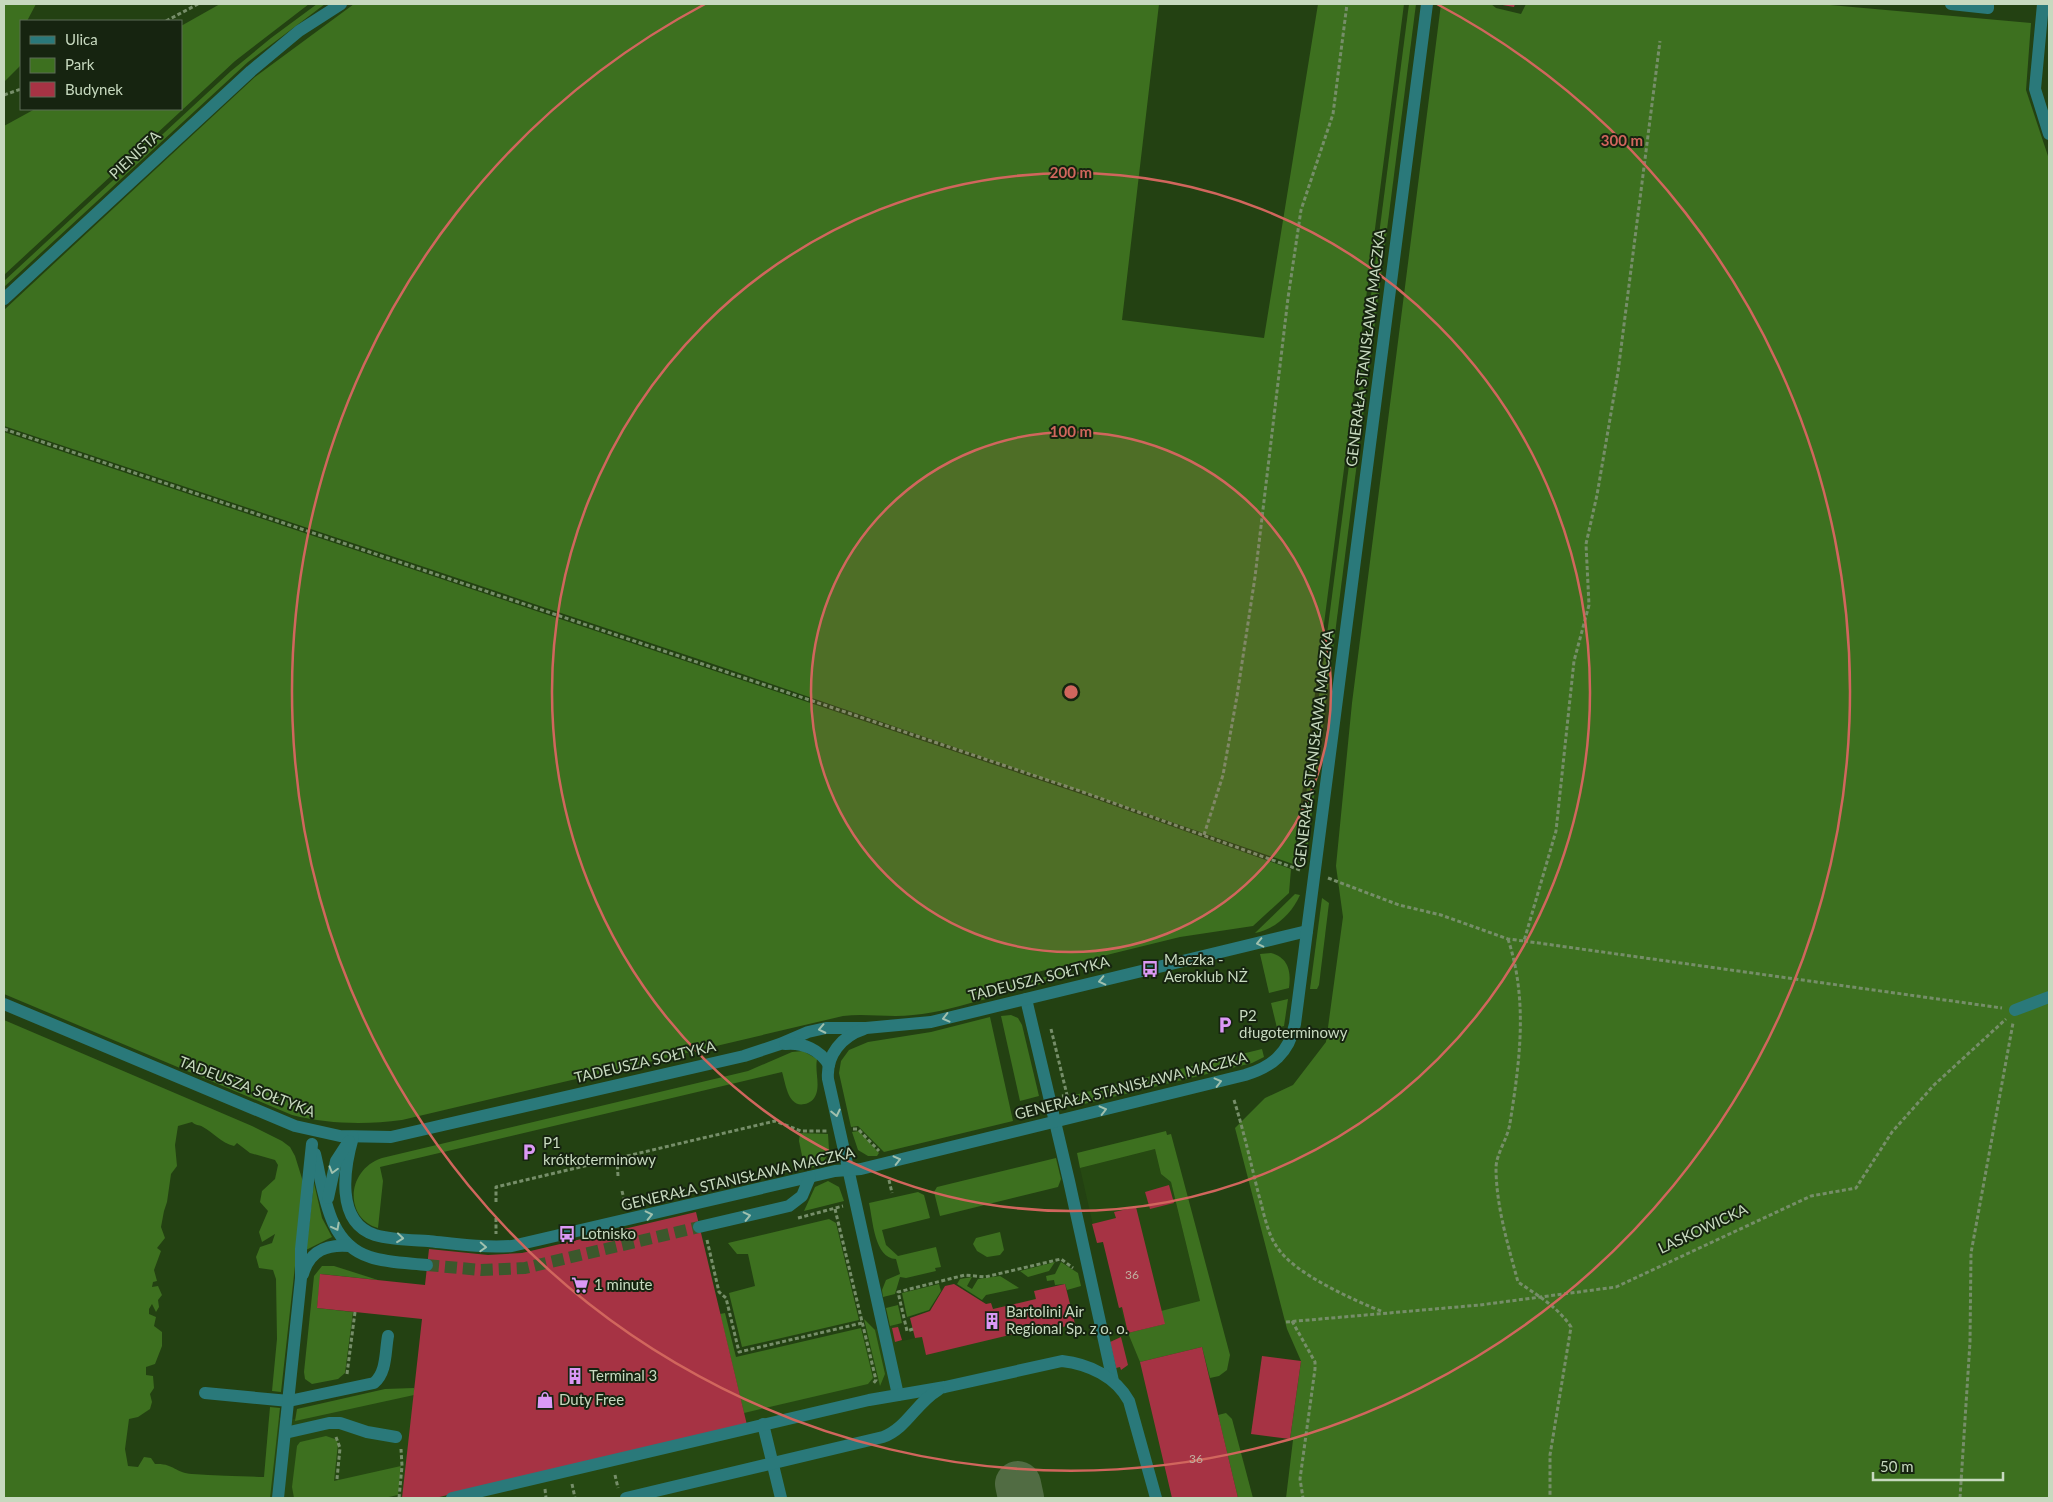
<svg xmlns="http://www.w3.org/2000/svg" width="2053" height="1502" font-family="Lato,sans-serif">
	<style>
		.built { fill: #264912 }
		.green { fill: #3d701f }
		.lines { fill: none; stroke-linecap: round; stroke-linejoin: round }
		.taxiway { stroke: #516c43; stroke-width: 46 }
		.building { fill: #a63344 }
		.minor-tunnel { stroke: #3c582c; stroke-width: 12; stroke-dasharray: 12 6; stroke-linecap: butt }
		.path { stroke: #768e69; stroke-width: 3; stroke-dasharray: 4 2.5; stroke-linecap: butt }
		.minor { stroke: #2a797a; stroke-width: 12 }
		.oneway { stroke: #a0c1ae }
		.ring { fill: none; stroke: #d1665d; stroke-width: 2.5 }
		.labels { text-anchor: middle; stroke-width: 4; stroke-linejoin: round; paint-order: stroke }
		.number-label { font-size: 12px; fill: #bfb0a0 }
		.street-label { font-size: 15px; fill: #c7d9bf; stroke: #162410 }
		.poi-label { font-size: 15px; fill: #c7d9bf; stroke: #162410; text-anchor: start }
		.centre { fill: #d1665d; stroke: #162410; stroke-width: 2.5 }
		.ring-label { font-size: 15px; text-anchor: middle; font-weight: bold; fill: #d1665d; stroke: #162410; stroke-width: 4; stroke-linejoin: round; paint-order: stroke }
	</style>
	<rect width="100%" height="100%" fill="#234112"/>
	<polygon class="built" points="1155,1149 1161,1174 1171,1182 1217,1371 1210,1378 1219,1419 1251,1498 187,1498 190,1474 264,1477 269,1416 295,1419 414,1391 732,1363 898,1324 902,1341 915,1338 910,1318 930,1311 945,1286 954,1284 986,1304 991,1303 993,1309 1035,1299 1034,1291 1095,1340 1127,1333 1103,1242 1097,1243 1080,1168"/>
	<g class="green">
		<polygon points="4,4 36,4 27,21 21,21 21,65 4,82"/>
		<polygon points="220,4 309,4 235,61 4,275 4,126 35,109 181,109 181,26"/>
		<polygon points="317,4 325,4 248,62 4,287 4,281 231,71 271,38"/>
		<polygon points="354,4 1159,4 1122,320 1264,338 1318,4 1404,4 1293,864 722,667 4,426 4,310 255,77"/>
		<polygon points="1409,4 1416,4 1305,867 1297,865"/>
		<polygon points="1441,4 1491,4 1496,8 1521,14 1526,4 1819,4 2031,23 2026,90 2049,159 2049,1498 1286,1498 1293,1440 1290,1439 1301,1361 1287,1329 1235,1128 1265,1098 1293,1085 1326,1042 1343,917 1336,866 1352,703"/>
		<path d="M4 432 1087 796 1291 869 1289 893 1253 926 1180 937 984 985 986 999C962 1005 938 1013 913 1015 890 1018 866 1013 843 1016L402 1120C365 1125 328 1124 292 1115L4 994Z"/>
		<path d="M1295 894 1300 895C1292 913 1276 929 1255 933Z"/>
		<polygon points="1322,898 1329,903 1319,985 1317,989 1310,989"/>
		<path d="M1271 953C1289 958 1291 972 1289 988L1269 993 1260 954Z"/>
		<polygon points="1066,972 1041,984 997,995 995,989"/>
		<polygon points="1288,999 1284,1026 1277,1028 1271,1003"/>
		<polygon points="1011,1015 1018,1018 1022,1025 1039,1096 1020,1101 1001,1016"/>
		<polygon points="990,1017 1013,1121 884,1152 858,1126 851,1127 839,1073 841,1061 849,1050 868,1042 931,1032"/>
		<path d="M4 1020 252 1126 282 1141 290 1147 295 1156 304 1185 281 1392 272 1391 277 1339 276 1279 273 1270 259 1268 256 1257 260 1247 272 1243 275 1234 262 1242 259 1232 268 1211 260 1202 262 1191 275 1179 278 1165 275 1160 250 1153 237 1143 234 1146C221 1143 213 1132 203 1127 198 1124 196 1126 192 1122L178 1126 175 1145 177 1166 171 1174 167 1202 164 1211 161 1227 165 1238 157 1248 161 1251 154 1270 157 1281 153 1282 152 1287 158 1286 162 1295 158 1300 159 1307 156 1312 152 1304 149 1309V1314L156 1317 154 1326 162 1332V1346L155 1364 146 1367V1375L153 1376 154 1388 150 1394 152 1402 150 1409 138 1417 129 1419 125 1449 128 1466 138 1467 144 1457 151 1458 155 1464C174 1463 175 1473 192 1474 216 1476 240 1476 264 1477L270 1407 280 1408 270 1498H4Z"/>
		<polygon points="1262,1049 1264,1057 1252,1063 1076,1106 1074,1095"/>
		<path d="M803 1051 817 1059C815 1070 819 1081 817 1091 816 1096 813 1101 808 1103 788 1111 786 1084 782 1072L380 1167 383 1181 378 1228C344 1218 346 1170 382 1158L748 1071 792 1052Z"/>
		<polygon points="859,1131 879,1153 877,1156 868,1156 858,1150 852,1132"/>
		<polygon points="1166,1131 1167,1135 1171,1134 1230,1355 1227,1370 1219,1376 1210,1378 1202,1347 1140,1362 1128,1333 1164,1324 1161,1311 1200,1301 1171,1182 1161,1174 1155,1149 1080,1168 1077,1153"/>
		<polygon points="800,1133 828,1134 829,1150 823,1164 805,1170 799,1141"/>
		<polygon points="1056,1158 1061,1179 1058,1187 940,1216 934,1192 937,1187"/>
		<polygon points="828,1181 839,1187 844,1201 804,1211 815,1187"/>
		<polygon points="314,1183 322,1218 332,1237 306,1250"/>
		<path d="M918 1192 924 1195 930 1218 882 1230 886 1245 898 1256 936 1247 941 1267 935 1268 936 1271 906 1278 900 1277 895 1294 883 1297 882 1290 886 1280 900 1274 896 1259C874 1258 873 1220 869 1203Z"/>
		<polygon points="829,1219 836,1223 859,1320 742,1347 729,1293 755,1286 748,1254 737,1254 728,1243"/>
		<polygon points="1000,1232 1004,1250 1000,1255 987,1257 977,1251 973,1244 976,1238"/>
		<polygon points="1055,1262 1049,1271 1028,1277 1020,1271"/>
		<polygon points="1061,1262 1078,1273 1081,1286 1067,1290 1065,1284 1055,1285 1054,1280 1047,1281 1046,1276 1055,1274"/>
		<polygon points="322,1266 334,1266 378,1280 321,1274 317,1308 353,1312 345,1373 338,1379 312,1384 305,1379 304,1372 314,1276"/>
		<polygon points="1000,1276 1019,1288 986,1295 982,1300 957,1284 960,1279 972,1277 967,1286 972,1289 978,1279"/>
		<polygon points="939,1284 941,1291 929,1310 907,1317 902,1293"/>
		<polygon points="898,1305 902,1323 890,1326 886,1308"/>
		<polygon points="725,1313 736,1357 861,1328 873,1378 868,1384 744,1413 720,1314"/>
		<polygon points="864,1319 875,1330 885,1374 880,1386"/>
		<polygon points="414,1388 414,1395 295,1421 297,1409 385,1389"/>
		<polygon points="1226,1413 1232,1419 1253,1498 1238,1498 1218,1415"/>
		<polygon points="326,1436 335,1439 338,1443 334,1481 401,1466 398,1495 384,1498 294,1498 292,1487 297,1446 300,1442"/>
	</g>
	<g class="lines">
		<polyline class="taxiway" points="1018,1484 1021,1498"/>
	</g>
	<g class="building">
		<polygon points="1497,4 1515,4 1514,7"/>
		<polygon points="1169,1185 1174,1203 1150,1209 1145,1192"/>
		<polygon points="1136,1207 1165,1324 1128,1333 1122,1307 1119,1308 1103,1242 1097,1243 1092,1224 1116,1218 1114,1212"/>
		<polygon points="696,1212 747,1425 435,1498 402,1498 422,1319 317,1308 320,1274 425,1285 429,1249 488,1255 522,1253"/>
		<polygon points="954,1284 986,1304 991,1303 993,1309 1036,1299 1034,1291 1065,1284 1075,1324 1050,1330 1048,1326 1042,1328 1043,1332 1036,1333 1035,1329 926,1355 922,1337 915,1338 910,1318 930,1311 945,1286"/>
		<polygon points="898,1327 902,1340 895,1342 892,1328"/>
		<polygon points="1121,1337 1128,1365 1121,1370 1120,1367 1116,1368 1110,1342"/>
		<polygon points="1202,1347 1211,1385 1238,1498 1172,1498 1140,1362"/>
		<polygon points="1262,1356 1301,1361 1290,1439 1251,1434"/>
	</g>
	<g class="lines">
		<polyline class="minor-tunnel" points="427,1265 481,1270 525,1268 699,1227"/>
		<g class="path">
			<polyline points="166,21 198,4"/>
			<polyline points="4,95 21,89"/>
			<polyline points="4,429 1080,791 1300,870"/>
			<polyline points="1204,835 1223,775 1237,696 1255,577 1288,298 1301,210 1333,114 1347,4"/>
			<polyline points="1328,878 1399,905 1441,915 1508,939 1524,941 1556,831 1574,661 1589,605 1586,544 1597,495 1618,372 1660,41"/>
			<path d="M1508 939C1528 1000 1520 1060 1510 1123 1508 1138 1497 1152 1496 1167 1496 1206 1508 1245 1518 1282 1537 1295 1558 1307 1571 1327L1550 1455V1498"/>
			<polyline points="1524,941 2002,1008"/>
			<polyline points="1051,1029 1067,1095 1062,1096"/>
			<path d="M1234 1100C1244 1132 1251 1164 1259 1196 1264 1213 1267 1233 1277 1247 1294 1274 1354 1300 1383 1312"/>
			<polyline points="853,1129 858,1129 879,1151"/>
			<polyline points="617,1159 618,1176"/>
			<polyline points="889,1180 892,1193"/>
			<polyline points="622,1191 626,1207"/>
			<polyline points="496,1202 496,1187 775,1121 801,1131 827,1131"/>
			<polyline points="835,1209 876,1380 873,1384"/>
			<polyline points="496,1218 496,1234"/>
			<polyline points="798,1218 843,1206"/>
			<polyline points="707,1240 719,1292 726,1298 739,1352 862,1323"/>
			<polyline points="1292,1321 1315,1362 1315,1369 1300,1479 1303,1498"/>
			<polyline points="1286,1322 1480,1305 1616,1287 1811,1196 1856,1188 1892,1132 1934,1085 2006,1019"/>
			<polyline points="913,1329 907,1331 898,1292 965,1275 985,1277 1061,1259 1073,1268"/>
			<polyline points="347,1374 355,1312"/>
			<polyline points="336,1437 340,1448 337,1479"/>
			<polyline points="615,1475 618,1488"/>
			<polyline points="572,1484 575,1498"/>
			<polyline points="545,1489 546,1498"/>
			<polyline points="399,1498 402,1466 401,1449"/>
			<polyline points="1960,1498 1970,1342 1971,1253 2013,1023"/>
		</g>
		<g class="minor">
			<polyline points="1951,4 1988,8 1988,4"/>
			<polyline points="2043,4 2035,89 2049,134"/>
			<polyline points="4,299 251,71 299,31 341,4"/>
			<polyline points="1026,999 1069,1181 1113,1381"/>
			<polyline points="4,1004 295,1126 340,1136 391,1137 744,1056 780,1044 808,1032 826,1028 866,1028 931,1022 1307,931"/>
			<polyline points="2015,1010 2049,997"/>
			<path d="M864 1029C842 1036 826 1055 828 1079 852 1184 874 1289 898 1395"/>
			<path d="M785 1044C803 1042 820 1050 829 1065"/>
			<path d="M353 1137C344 1168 335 1222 375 1235 392 1240 411 1240 428 1241 456 1244 484 1248 512 1246L835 1171 861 1169 1245 1075C1272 1067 1289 1053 1295 1024L1427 4"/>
			<path d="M315 1154C324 1191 327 1244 370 1257 388 1263 409 1263 427 1265"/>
			<polyline points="328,1198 336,1161 349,1141"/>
			<polyline points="699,1227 789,1206 802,1196 810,1177"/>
			<path d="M303 1274C310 1250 327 1244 350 1246"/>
			<path d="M205 1393 289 1401 374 1383C387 1372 385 1352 388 1336"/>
			<polyline points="763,1424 781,1498"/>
			<polyline points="285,1433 329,1423 340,1423 367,1432 396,1437"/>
			<polyline points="278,1498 301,1278 301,1249 312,1144"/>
			<path d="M452 1498 869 1400 945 1387 1062 1361C1089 1364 1116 1377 1129 1401L1156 1498"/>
			<path d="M626 1498 883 1437C907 1428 916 1403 938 1390"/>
		</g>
	</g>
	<defs><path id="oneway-chevron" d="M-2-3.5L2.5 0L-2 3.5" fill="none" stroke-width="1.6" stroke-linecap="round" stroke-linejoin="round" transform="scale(1.25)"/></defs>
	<g class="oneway">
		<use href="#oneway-chevron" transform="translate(1260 943) rotate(167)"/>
		<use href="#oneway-chevron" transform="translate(1102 981) rotate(167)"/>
		<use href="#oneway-chevron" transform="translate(946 1018) rotate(166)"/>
		<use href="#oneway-chevron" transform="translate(822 1029) rotate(168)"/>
		<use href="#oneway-chevron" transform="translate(1218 1082) rotate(-14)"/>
		<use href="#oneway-chevron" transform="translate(1103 1110) rotate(-14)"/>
		<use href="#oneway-chevron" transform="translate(836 1113) rotate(77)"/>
		<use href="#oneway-chevron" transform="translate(897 1160) rotate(-14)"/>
		<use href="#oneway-chevron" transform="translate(333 1170) rotate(106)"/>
		<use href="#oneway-chevron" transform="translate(649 1215) rotate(-13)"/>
		<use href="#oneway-chevron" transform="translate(747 1216) rotate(-13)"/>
		<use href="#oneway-chevron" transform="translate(336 1227) rotate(62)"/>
		<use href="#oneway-chevron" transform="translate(400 1238) rotate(6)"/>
		<use href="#oneway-chevron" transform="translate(483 1247) rotate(3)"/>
	</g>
	<circle cx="1071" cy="692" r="260" fill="#d1665d" fill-opacity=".12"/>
	<g class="ring">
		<circle cx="1071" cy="692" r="260"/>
		<circle cx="1071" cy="692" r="519"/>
		<path d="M1437 4A779 779 0 1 1 705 4"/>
	</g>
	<defs>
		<g id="bus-bare" transform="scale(1.35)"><path d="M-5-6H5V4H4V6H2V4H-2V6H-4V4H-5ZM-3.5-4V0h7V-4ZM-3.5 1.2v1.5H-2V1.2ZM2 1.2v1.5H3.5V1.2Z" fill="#db99f5" stroke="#162410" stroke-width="2.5" paint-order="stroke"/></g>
		<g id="parking-bare" transform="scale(1.35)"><path d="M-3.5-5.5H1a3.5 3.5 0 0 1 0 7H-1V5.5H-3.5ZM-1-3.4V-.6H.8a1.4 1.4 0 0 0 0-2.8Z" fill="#db99f5" stroke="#162410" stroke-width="2.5" paint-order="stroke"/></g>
		<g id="supermarket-bare" transform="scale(1.35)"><path d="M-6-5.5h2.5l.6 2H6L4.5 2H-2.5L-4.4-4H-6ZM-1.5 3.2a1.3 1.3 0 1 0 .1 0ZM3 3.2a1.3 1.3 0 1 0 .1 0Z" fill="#db99f5" stroke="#162410" stroke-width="2.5" paint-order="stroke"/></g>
		<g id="building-bare" transform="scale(1.35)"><path d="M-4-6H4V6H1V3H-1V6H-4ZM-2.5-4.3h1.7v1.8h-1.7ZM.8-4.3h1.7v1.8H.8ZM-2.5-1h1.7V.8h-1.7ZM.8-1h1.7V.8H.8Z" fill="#db99f5" stroke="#162410" stroke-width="2.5" paint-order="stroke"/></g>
		<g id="shop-bare" transform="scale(1.35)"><path d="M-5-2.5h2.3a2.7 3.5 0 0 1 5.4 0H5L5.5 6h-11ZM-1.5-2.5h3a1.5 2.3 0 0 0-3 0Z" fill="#db99f5" stroke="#162410" stroke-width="2.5" paint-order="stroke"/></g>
	</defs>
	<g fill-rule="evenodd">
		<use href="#bus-bare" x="1150" y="969"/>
		<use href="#parking-bare" x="1225" y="1025"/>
		<use href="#parking-bare" x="529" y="1152"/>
		<use href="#bus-bare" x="567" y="1234"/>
		<use href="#supermarket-bare" x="580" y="1285"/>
		<use href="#building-bare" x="992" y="1321"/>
		<use href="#building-bare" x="575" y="1376"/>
		<use href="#shop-bare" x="545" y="1400"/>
	</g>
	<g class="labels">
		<g class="number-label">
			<text x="1132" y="1279">36</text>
			<text x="1196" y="1463">36</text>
		</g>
		<g class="street-label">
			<text transform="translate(135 155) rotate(-43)" y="5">PIENISTA</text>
			<text transform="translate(1366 348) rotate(-83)" y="5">GENERAŁA STANISŁAWA MACZKA</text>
			<text transform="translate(1314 749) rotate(-83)" y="5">GENERAŁA STANISŁAWA MACZKA</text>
			<text transform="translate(1039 979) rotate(-14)" y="5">TADEUSZA SOŁTYKA</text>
			<text transform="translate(645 1062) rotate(-13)" y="5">TADEUSZA SOŁTYKA</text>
			<text transform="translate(1131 1086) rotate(-14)" y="5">GENERAŁA STANISŁAWA MACZKA</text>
			<text transform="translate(247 1087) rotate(21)" y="5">TADEUSZA SOŁTYKA</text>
			<text transform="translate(738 1179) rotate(-13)" y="5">GENERAŁA STANISŁAWA MACZKA</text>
			<text transform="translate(1703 1229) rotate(-25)" y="5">LASKOWICKA</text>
		</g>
		<g class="poi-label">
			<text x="1164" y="965">Maczka -<tspan x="1164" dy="17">Aeroklub NŻ</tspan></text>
			<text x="1239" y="1021">P2<tspan x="1239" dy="17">długoterminowy</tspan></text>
			<text x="543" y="1148">P1<tspan x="543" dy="17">krótkoterminowy</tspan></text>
			<text x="581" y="1239">Lotnisko</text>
			<text x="594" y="1290">1 minute</text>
			<text x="1006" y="1317">Bartolini Air<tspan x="1006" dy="17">Regional Sp. z o. o.</tspan></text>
			<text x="589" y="1381">Terminal 3</text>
			<text x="559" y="1405">Duty Free</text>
		</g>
	</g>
	<circle cx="1071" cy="692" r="8" class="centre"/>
	<g class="ring-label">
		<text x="1622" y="146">300 m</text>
		<text x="1071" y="178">200 m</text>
		<text x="1071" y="437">100 m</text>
	</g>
	<rect width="2053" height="1502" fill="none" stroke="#c7d9bf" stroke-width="10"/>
	<rect x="20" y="20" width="162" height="90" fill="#162410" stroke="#5d6c56"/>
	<rect x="30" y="36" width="25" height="8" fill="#2a797a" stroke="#5d6c56"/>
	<text x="65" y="45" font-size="15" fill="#c7d9bf">Ulica</text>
	<rect x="30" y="58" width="25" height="15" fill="#3d701f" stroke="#5d6c56"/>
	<text x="65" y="70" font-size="15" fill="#c7d9bf">Park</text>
	<rect x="30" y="82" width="25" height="15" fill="#a63344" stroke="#5d6c56"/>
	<text x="65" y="95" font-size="15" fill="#c7d9bf">Budynek</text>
	<path d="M1873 1472v8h130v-8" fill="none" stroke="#c7d9bf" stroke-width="2.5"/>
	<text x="1880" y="1472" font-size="15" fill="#c7d9bf" stroke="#162410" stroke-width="4" paint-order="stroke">50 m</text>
</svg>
